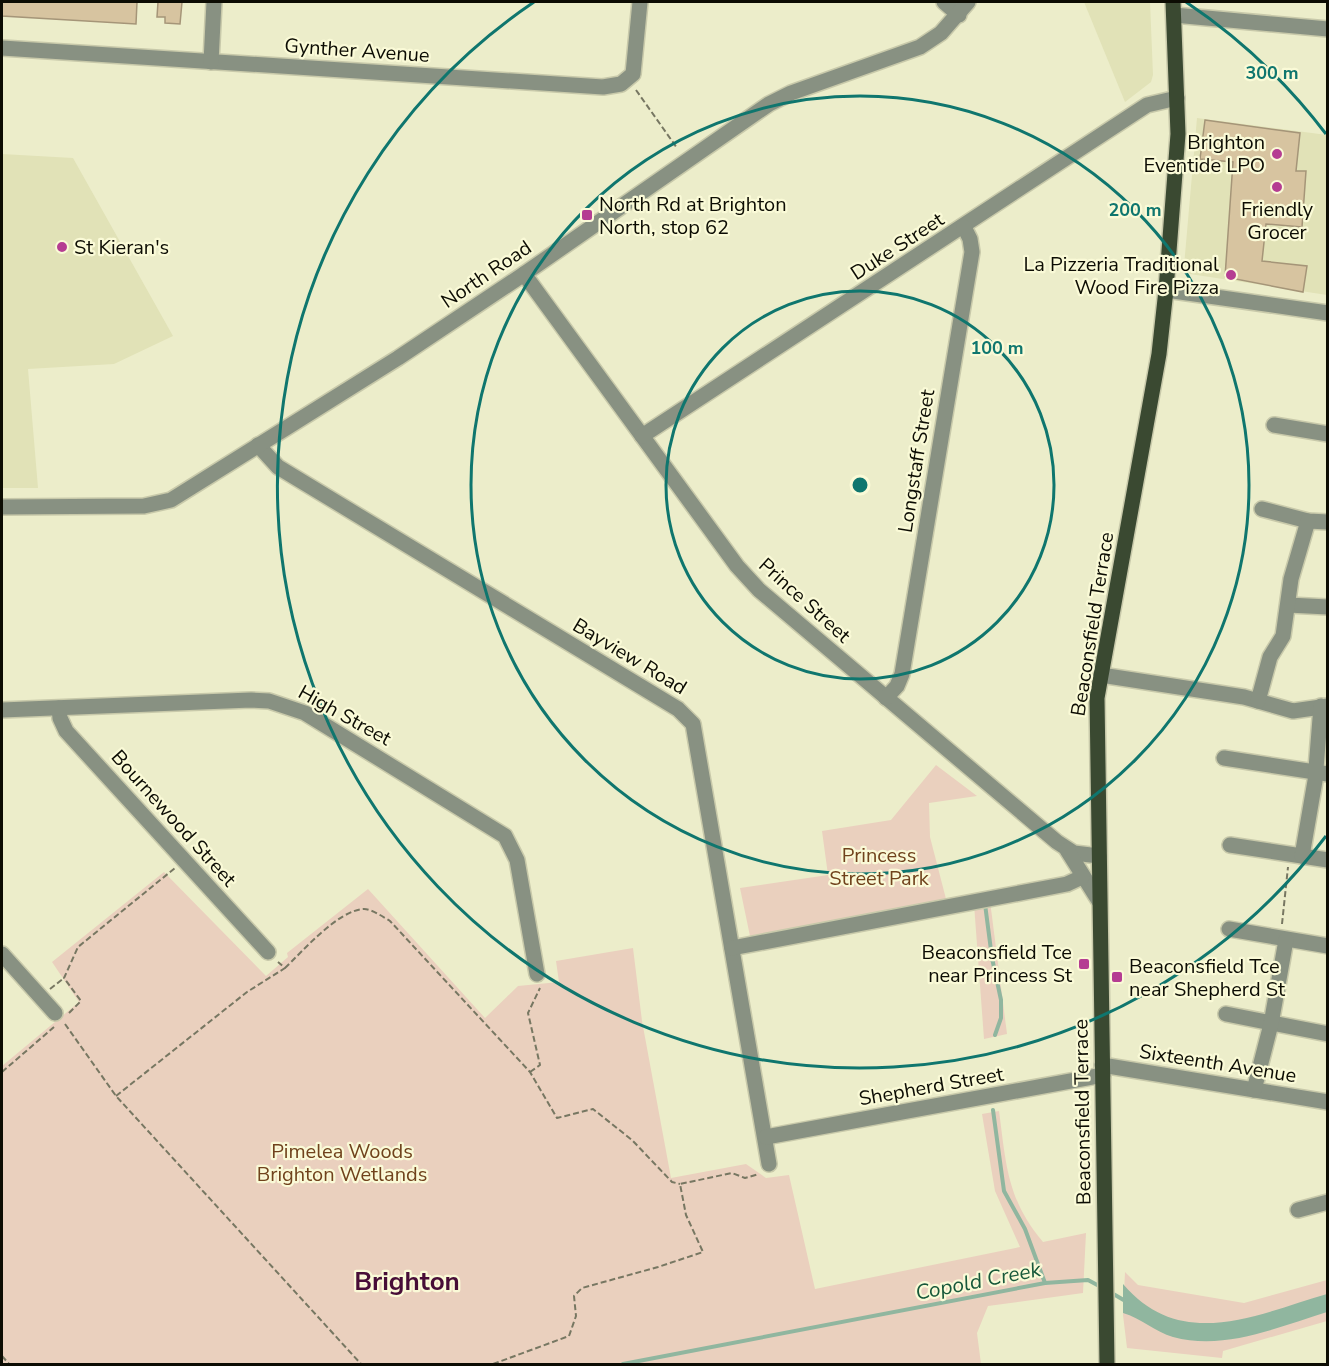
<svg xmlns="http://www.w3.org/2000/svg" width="1329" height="1366" font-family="'Nunito Sans',sans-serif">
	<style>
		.built { fill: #e1e2b7 }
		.green { fill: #ead0be }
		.water { fill: #90b69f }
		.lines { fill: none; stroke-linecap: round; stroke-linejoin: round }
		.stream { stroke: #90b69f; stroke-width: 4 }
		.building { fill: #d7c4a0; stroke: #a59578; stroke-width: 1.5 }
		.minor-casing { stroke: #c8c9aa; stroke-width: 18 }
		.major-casing { stroke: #c8c9aa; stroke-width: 18 }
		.path { stroke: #777762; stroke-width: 2; stroke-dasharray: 6 3; stroke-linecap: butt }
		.minor { stroke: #889182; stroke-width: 15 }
		.major { stroke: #3a4931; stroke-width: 15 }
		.ring { fill: none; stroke: #0f766e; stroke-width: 3 }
		.poi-dot { fill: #b53d92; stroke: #fafad7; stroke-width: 2 }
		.labels { text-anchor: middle; stroke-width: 4.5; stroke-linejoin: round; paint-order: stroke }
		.street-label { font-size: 20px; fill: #0c0c03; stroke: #fafad7 }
		.poi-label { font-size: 20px; fill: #0c0c03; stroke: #fafad7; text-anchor: end }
		.park-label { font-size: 20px; fill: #70421c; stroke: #fafad7 }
		.water-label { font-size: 21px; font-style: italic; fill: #17583a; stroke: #fafad7 }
		.district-label { font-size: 26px; font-weight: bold; fill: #470d37; stroke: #fafad7 }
		.centre { fill: #0f766e; stroke: #fafad7; stroke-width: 3 }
		.ring-label { font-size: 18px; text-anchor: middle; font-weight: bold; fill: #0f766e; stroke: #fafad7; stroke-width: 4.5; stroke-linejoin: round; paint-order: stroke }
	</style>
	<rect width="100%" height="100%" fill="#ecedca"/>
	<g class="built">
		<polygon points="1084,2 1150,2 1153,75 1151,82 1125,102"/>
		<polygon points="1197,118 1327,135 1327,295 1190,274 1184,266"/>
		<polygon points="2,154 73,158 173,336 114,364 28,369 38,488 2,488"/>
	</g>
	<g class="green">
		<polygon points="936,765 977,796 929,803 930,837 946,899 750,936 740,888 828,875 822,831 891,820"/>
		<path d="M164 872 266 976 288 957 287 953 368 889 485 1018 518 986 559 982 556 961 633 948 642 1021 671 1178 746 1164 766 1178 789 1175 815 1289 1020 1247 995 1191 982 1114 999 1111C1006 1163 1007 1200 1043 1242L1086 1233 1083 1293 988 1306 977 1333 981 1364H2V1066L79 1002 52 962Z"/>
		<polygon points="990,901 1007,1034 984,1039 974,904"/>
		<polygon points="1125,1272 1138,1285 1244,1303 1327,1280 1327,1321 1223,1351 1222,1358 1127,1348 1123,1315"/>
	</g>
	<path class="water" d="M1123 1284C1181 1352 1255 1315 1327 1294V1312C1278 1327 1225 1351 1173 1337 1155 1332 1141 1318 1123 1313Z"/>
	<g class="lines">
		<g class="stream">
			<polyline points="985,904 992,958 1001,1000 1001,1018 995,1035"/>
			<polyline points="993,1110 1004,1191 1025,1229 1045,1283"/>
			<polyline points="1110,1292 1127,1302"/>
			<polyline points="623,1364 1045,1283 1088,1280 1101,1287"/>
		</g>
	</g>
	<g class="building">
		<polygon points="2,2 137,2 136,24 2,16"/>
		<polygon points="158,2 182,2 180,24 165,23 165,17 157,17"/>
		<polygon points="1205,120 1300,133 1296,171 1306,171 1302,227 1266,224 1262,261 1307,266 1303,292 1225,277 1233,162 1200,159"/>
	</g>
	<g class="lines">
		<g class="minor-casing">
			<g id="minor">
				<polyline points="944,2 959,15"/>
				<polyline points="1174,15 1328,29"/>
				<polyline points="2,48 603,87 621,84 633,74 640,2"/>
				<polyline points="211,62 214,2"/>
				<polyline points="524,274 737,566 759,590 1057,842 1074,853 1099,856"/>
				<polyline points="1166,290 1328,313"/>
				<polyline points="1274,425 1328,434"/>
				<polyline points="642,436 1147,105 1177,98"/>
				<polyline points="258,445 278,467 678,709 693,724 769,1164"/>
				<polyline points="2,507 144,506 171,500 398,358 524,274 769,104 791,93 920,47 941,33 968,2"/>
				<polyline points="1262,509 1308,521 1328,522"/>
				<polyline points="1288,605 1328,607"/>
				<polyline points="1101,675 1244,697 1293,711 1328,706"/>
				<polyline points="886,698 897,686 902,674 972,252 970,239 964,227"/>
				<polyline points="1258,701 1270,657 1283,636 1291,579 1308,521"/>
				<polyline points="59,708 60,718 66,731 268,952"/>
				<polyline points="2,710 251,700 269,701 305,713 505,836 517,860 537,974"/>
				<polyline points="1224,758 1328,774"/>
				<polyline points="1230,845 1328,860"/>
				<polyline points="1067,850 1099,901"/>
				<polyline points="1302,856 1315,781 1321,706"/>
				<polyline points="1229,929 1328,946"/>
				<polyline points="732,948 1067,884 1082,877"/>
				<polyline points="2,954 55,1013"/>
				<polyline points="1226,1014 1328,1034"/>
				<polyline points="1102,1065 1328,1102"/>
				<polyline points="1254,1090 1271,1024 1286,940"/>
				<polyline points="766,1137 1103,1075"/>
				<polyline points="1298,1210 1328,1202"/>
			</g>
		</g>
		<g class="major-casing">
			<polyline id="major" points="1107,1364 1097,698 1159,354 1166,290 1178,134 1173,2"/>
		</g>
		<g class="path">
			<polyline points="636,90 677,148"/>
			<polyline points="1282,924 1288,867"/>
			<path d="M285 968C303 951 338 910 364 909 372 909 383 917 390 921L530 1072 557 1118 593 1109 632 1140 672 1182 680 1184"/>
			<polyline points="50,989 64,978"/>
			<polyline points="69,1013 81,1001 64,978 78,947 175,868"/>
			<polyline points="65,1024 116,1096 361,1364"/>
			<polyline points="2,1072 54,1027"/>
			<polyline points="530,1072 540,1065 528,1013 540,988"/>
			<polyline points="116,1096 247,992 285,968 278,962"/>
			<polyline points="2,1356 9,1364"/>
			<polyline points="493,1364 569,1336 576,1316 574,1296 582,1288 658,1267 703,1252 686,1215 680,1184 732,1173 745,1178 759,1174"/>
		</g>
		<use href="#minor" class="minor"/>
		<use href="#major" class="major"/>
	</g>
	<g class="ring">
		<circle cx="860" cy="485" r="194"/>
		<circle cx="860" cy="485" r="389"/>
		<path d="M1326 836A583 583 0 1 1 534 2M1186 2A583 583 0 0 1 1326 134"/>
	</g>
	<g class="poi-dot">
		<circle cx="1277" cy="154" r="6"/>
		<circle cx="1277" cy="187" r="6"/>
		<rect x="581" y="209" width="12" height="12" rx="3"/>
		<circle cx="62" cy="247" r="6"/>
		<circle cx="1231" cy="275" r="6"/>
		<rect x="1078" y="958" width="12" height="12" rx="3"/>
		<rect x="1111" y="971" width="12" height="12" rx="3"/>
	</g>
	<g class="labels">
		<g class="street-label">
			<text transform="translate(357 50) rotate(4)" y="7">Gynther Avenue</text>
			<text transform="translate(897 246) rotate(-33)" y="7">Duke Street</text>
			<text transform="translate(486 274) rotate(-34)" y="7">North Road</text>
			<text transform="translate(916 461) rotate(-81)" y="7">Longstaff Street</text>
			<text transform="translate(805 600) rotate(42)" y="7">Prince Street</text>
			<text transform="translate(1092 624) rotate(-81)" y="7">Beaconsfield Terrace</text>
			<text transform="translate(630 656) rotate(31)" y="7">Bayview Road</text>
			<text transform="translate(345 715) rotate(29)" y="7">High Street</text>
			<text transform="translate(174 818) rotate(48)" y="7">Bournewood Street</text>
			<text transform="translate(1218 1063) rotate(9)" y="7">Sixteenth Avenue</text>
			<text transform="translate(931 1086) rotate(-10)" y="7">Shepherd Street</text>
			<text transform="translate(1082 1112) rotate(-91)" y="7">Beaconsfield Terrace</text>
		</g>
		<g class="poi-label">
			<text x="1265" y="149">Brighton<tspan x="1265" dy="23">Eventide LPO</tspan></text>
			<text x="599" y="211" text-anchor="start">North Rd at Brighton<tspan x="599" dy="23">North, stop 62</tspan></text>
			<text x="1277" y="216" text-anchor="middle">Friendly<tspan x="1277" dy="23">Grocer</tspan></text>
			<text x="74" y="254" text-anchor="start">St Kieran's</text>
			<text x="1219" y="271">La Pizzeria Traditional<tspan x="1219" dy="23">Wood Fire Pizza</tspan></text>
			<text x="1072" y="959">Beaconsfield Tce<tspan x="1072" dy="23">near Princess St</tspan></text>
			<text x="1129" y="973" text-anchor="start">Beaconsfield Tce<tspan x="1129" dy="23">near Shepherd St</tspan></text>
		</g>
		<g class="park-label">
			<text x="879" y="862">Princess<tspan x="879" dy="23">Street Park</tspan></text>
			<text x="342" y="1158">Pimelea Woods<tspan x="342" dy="23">Brighton Wetlands</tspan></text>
		</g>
		<g class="water-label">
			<text transform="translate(978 1281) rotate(-11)" y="7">Copold Creek</text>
		</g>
		<g class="district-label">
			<text x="407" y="1290">Brighton</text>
		</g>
	</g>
	<circle cx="860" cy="485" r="9" class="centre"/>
	<g class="ring-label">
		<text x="1272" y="79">300 m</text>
		<text x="1135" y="216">200 m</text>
		<text x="997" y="354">100 m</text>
	</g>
	<rect width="1329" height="1366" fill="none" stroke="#0c0c03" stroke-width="6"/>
</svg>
